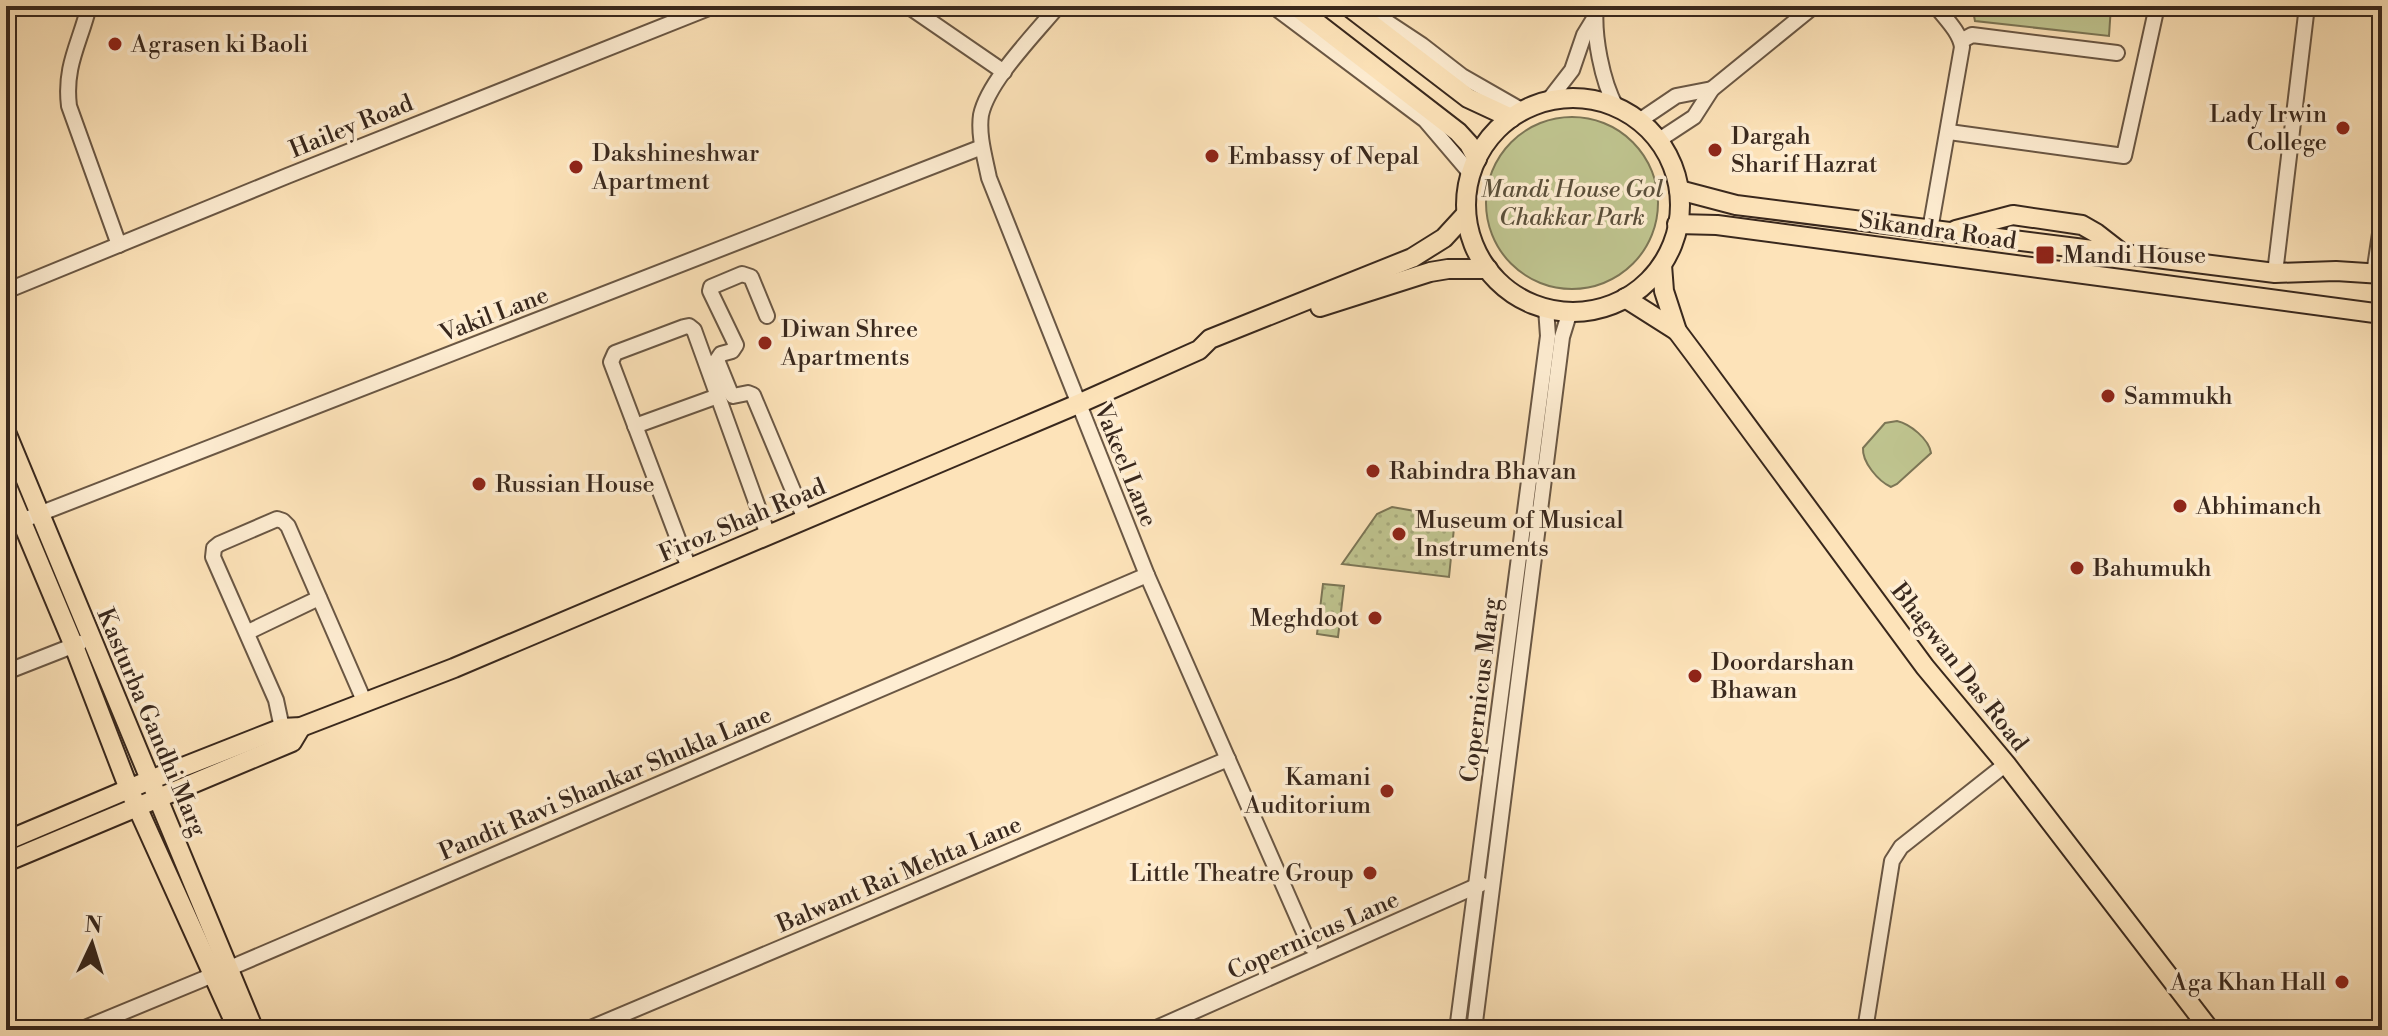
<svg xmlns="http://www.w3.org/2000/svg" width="2388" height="1036" font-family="'Libre Bodoni',serif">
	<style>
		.green { fill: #bfc48f; stroke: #7c7656; stroke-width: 2 }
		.garden { fill: url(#garden-dots); stroke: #7c7656; stroke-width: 2 }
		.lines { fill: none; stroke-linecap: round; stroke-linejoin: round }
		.minor-casing { stroke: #6a5744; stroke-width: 18 }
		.major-casing { stroke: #39281d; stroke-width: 22 }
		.minor { stroke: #feedd2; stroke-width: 14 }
		.major { stroke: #fde3b9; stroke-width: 18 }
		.poi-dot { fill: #8f2418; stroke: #feedd2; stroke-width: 3 }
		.labels { text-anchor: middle; stroke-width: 7; stroke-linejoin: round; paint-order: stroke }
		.poi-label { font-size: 24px; fill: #39281d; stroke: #feedd2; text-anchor: start }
		.street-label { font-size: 24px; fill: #39281d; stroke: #feedd2 }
		.park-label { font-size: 24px; font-style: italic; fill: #5a4f3a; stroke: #feedd2 }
	</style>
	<defs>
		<pattern id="garden-dots" width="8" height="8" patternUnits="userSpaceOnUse" patternTransform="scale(2)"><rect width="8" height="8" fill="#bfc48f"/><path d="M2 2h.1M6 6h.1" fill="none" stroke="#a5a87b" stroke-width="1.8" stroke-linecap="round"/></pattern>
	</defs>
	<rect width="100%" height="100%" fill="#fde3b9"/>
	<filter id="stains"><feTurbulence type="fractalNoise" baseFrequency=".0025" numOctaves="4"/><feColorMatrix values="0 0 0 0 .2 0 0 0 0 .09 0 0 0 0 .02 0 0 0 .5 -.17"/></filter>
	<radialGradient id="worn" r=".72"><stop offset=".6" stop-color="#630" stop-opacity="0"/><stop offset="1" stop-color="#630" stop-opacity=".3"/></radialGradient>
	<g class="green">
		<polygon points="1972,6 2111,6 2109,36 1975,21"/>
		<circle cx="1572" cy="203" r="86"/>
		<path d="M1897 421C1910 424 1929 439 1931 453L1897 484 1891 487C1878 481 1862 462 1863 448L1885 423Z"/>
	</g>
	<g class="garden">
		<polygon points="1392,507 1455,518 1449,577 1342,564 1377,514"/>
		<polygon points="1323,584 1344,586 1338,637 1317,634"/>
	</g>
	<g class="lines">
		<g class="minor-casing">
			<g id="minor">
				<path d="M89 6C80 43 64 66 69 106L119 245"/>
				<polyline points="908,6 1004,72"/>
				<path d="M1058 6C1036 33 988 81 981 115 978 135 985 158 989 178L1147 575 1310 946"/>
				<polyline points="1273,6 1425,120 1471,174"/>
				<polyline points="1363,6 1422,45 1462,76 1523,111"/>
				<path d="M1596 6C1593 35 1602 81 1616 107"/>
				<polyline points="1961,41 1972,35 2117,53"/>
				<polyline points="1548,101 1572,70 1584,35 1595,17"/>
				<polyline points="1639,121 1676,96 1712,89"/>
				<polyline points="1949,132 2124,156 2157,6"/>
				<polyline points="1659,140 1694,117 1712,89 1814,6"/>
				<path d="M1930 230 1962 47C1960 32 1945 18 1936 6"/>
				<polyline points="2275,273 2307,6"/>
				<polyline points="2374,274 2382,220"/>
				<polyline points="6,291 287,176 714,6"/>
				<polyline points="767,316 751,277 742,274 711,287 710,291 736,345 732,351 721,354 717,360 730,392 733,396 748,393 753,395 805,519"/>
				<polyline points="635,426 718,396"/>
				<polyline points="21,521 982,147"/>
				<polyline points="689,568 611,362 615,353 684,327 689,326 694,330 768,535"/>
				<polyline points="248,632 319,598"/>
				<polyline points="6,672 80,643"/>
				<polyline points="282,728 276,700 213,557 214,548 219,544 277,519 283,521 288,526 365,703"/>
				<polyline points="80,1030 230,968 1147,575"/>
				<polyline points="586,1030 1228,759"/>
				<polyline points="1152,1030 1481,884"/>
				<polyline points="1457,1030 1548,336 1546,308"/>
				<polyline points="1474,1030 1562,337 1570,311"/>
				<polyline points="1865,1030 1892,861 1901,847 2006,764"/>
			</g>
		</g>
		<g class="major-casing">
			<g id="major">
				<polyline points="1295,6 1458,132 1469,144 1477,159"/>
				<polyline points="1348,6 1468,98 1511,118"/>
				<circle cx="1573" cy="205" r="107"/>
				<polyline points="1679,190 1736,205 2275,273 2336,271 2382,274"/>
				<polyline points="1677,224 1717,225 2382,314"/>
				<polyline points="1956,230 2013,215 2082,225 2096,233 2123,254"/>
				<polyline points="1662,265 1664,291 1677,331 1695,355 1925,667 2006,764 2210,1030"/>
				<polyline points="1625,298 1677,331"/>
				<polyline points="1320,307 1430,272 1448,269 1488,269"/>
				<polyline points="6,432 254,1030"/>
				<polyline points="6,484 74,646 129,789 238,1030"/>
				<polyline points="6,841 150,780 282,728 301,727 454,668 1078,404 1199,350 1210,339 1412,258 1444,238 1466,214"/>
				<polyline points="6,862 292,742 301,727"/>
			</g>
		</g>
		<use href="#minor" class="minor"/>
		<use href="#major" class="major"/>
	</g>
	<g class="poi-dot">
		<circle cx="115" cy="44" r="8"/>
		<circle cx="2343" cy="128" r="8"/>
		<circle cx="1715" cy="150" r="8"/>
		<circle cx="1212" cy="156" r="8"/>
		<circle cx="576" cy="167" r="8"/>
		<rect x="2035" y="245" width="20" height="20" rx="4"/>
		<circle cx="765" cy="343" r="8"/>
		<circle cx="2108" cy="396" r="8"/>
		<circle cx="1373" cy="471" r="8"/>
		<circle cx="479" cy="484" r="8"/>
		<circle cx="2180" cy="506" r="8"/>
		<circle cx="1399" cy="534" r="8"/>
		<circle cx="2077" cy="568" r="8"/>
		<circle cx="1375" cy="618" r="8"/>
		<circle cx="1695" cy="676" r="8"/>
		<circle cx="1387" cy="791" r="8"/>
		<circle cx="1370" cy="873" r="8"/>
		<circle cx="2342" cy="982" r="8"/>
	</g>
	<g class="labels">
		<g class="poi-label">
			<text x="131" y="52">Agrasen ki Baoli</text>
			<text x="2327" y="122" text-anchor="end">Lady Irwin<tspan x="2327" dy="28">College</tspan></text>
			<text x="1731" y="144">Dargah<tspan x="1731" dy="28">Sharif Hazrat</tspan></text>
			<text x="592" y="161">Dakshineshwar<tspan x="592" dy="28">Apartment</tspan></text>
			<text x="1228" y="164">Embassy of Nepal</text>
			<text x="2063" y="263">Mandi House</text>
			<text x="781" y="337">Diwan Shree<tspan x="781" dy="28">Apartments</tspan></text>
			<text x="2124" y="404">Sammukh</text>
			<text x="1389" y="479">Rabindra Bhavan</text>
			<text x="495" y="492">Russian House</text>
			<text x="2196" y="514">Abhimanch</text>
			<text x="1415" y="528">Museum of Musical<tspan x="1415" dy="28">Instruments</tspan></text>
			<text x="2093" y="576">Bahumukh</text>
			<text x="1359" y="626" text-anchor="end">Meghdoot</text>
			<text x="1711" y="670">Doordarshan<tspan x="1711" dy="28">Bhawan</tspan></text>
			<text x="1371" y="785" text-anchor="end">Kamani<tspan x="1371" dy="28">Auditorium</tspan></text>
			<text x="1354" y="881" text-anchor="end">Little Theatre Group</text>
			<text x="2326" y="990" text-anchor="end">Aga Khan Hall</text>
		</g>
		<g class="street-label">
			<text transform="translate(351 126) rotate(-22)" y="8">Hailey Road</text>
			<text transform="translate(1938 230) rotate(8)" y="8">Sikandra Road</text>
			<text transform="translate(494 314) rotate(-21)" y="8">Vakil Lane</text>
			<text transform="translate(1126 465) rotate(68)" y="8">Vakeel Lane</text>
			<text transform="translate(742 520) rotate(-23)" y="8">Firoz Shah Road</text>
			<text transform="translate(1960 667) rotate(52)" y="8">Bhagwan Das Road</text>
			<text transform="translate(1480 690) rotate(-83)" y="8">Copernicus Marg</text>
			<text transform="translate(152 722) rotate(67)" y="8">Kasturba Gandhi Marg</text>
			<text transform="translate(605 783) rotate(-23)" y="8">Pandit Ravi Shankar Shukla Lane</text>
			<text transform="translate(899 874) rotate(-23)" y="8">Balwant Rai Mehta Lane</text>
			<text transform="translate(1313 935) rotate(-24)" y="8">Copernicus Lane</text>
		</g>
		<g class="park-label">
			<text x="1572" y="197">Mandi House Gol<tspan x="1572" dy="28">Chakkar Park</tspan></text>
		</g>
	</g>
	<rect width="2388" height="1036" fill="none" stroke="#fde3b9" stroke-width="32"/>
	<rect x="8" y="8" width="2372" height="1020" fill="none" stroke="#39281d" stroke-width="4"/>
	<rect x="16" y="16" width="2356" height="1004" fill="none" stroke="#39281d" stroke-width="2"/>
	<g transform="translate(92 944) rotate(4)" stroke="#feedd2" stroke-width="6" paint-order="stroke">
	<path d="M0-6L14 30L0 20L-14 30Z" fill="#39281d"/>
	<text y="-12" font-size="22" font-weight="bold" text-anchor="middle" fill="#39281d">N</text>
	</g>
	<rect width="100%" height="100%" filter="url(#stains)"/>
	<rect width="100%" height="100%" fill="url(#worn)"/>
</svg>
